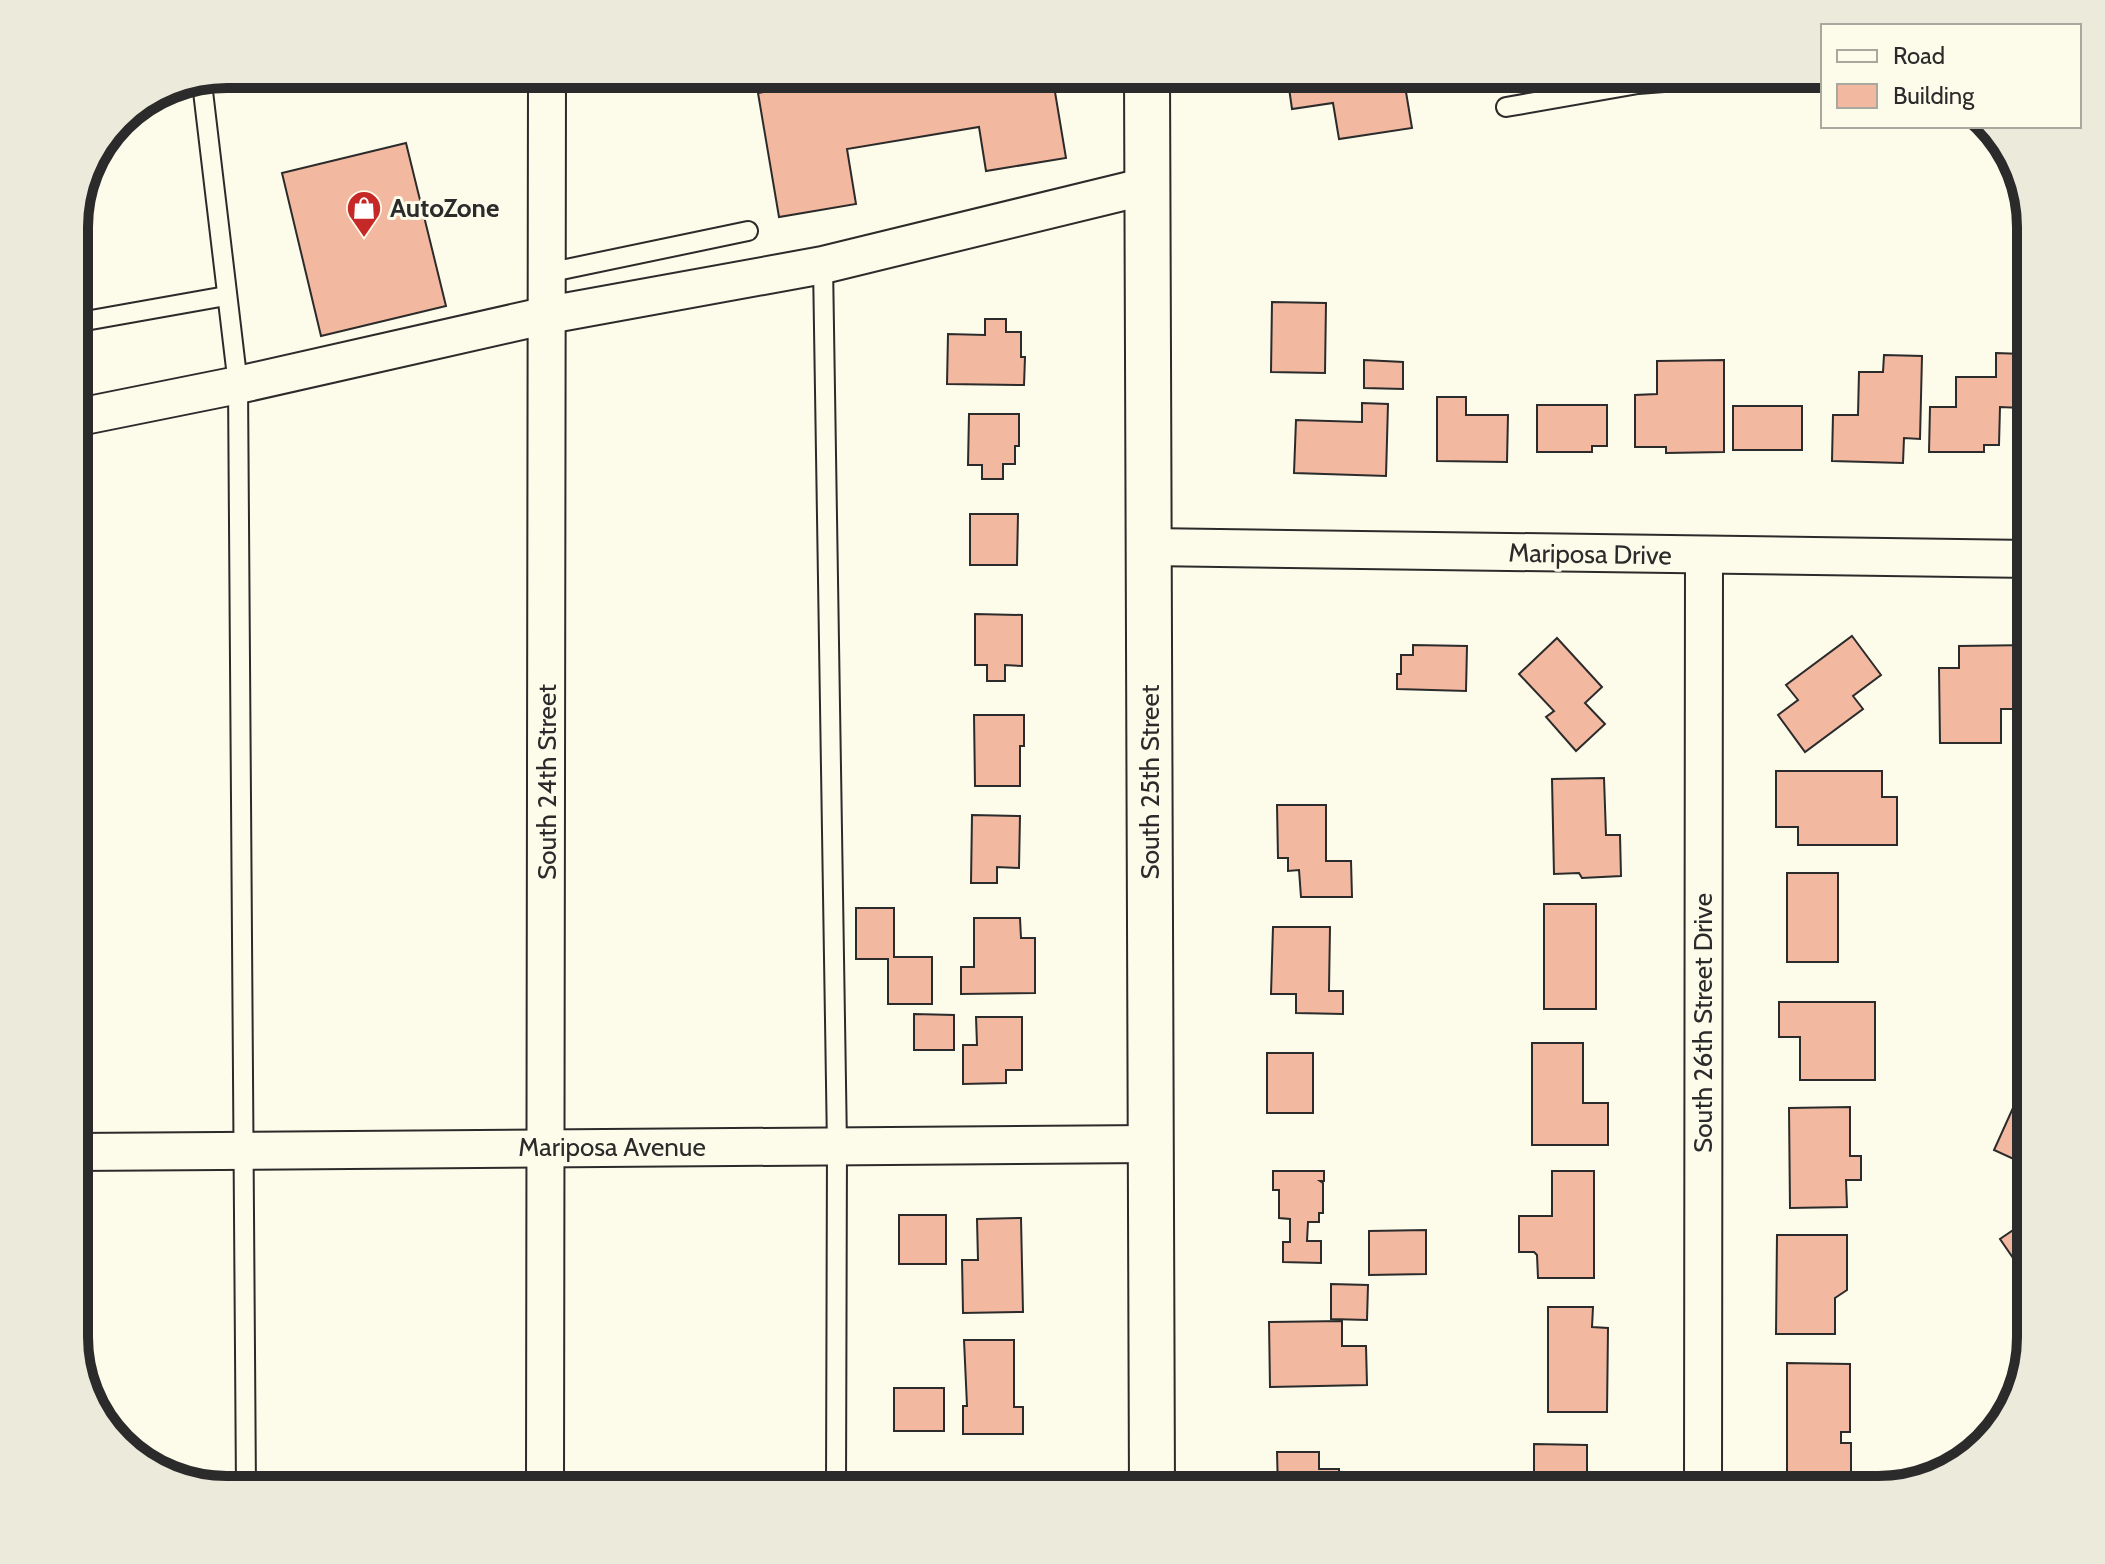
<svg xmlns="http://www.w3.org/2000/svg" width="2105" height="1564" font-family="Cabin,sans-serif">
	<style>
		.building { fill: #f2b8a0; stroke: #2b2b2b; stroke-width: 2 }
		.lines { fill: none; stroke-linecap: round; stroke-linejoin: round }
		.lane-casing { stroke: #2b2b2b; stroke-width: 22 }
		.street-casing { stroke: #2b2b2b; stroke-width: 40 }
		.secondary-casing { stroke: #2b2b2b; stroke-width: 48 }
		.lane { stroke: #fdfbea; stroke-width: 18 }
		.street { stroke: #fdfbea; stroke-width: 36 }
		.secondary { stroke: #fdfbea; stroke-width: 44 }
		.labels { text-anchor: middle; stroke-width: 6; stroke-linejoin: round; paint-order: stroke }
		.poi-label { font-size: 26px; font-weight: bold; fill: #2b2b2b; stroke: #fdfbea; text-anchor: start }
		.street-label { font-size: 26px; fill: #2b2b2b; stroke: #fdfbea }
		.rim { fill: none; stroke: #2b2b2b; stroke-width: 10 }
	</style>
	<rect width="100%" height="100%" fill="#fdfbea"/>
	<g class="building">
		<polygon points="870,74 1052,74 1066,158 986,171 979,127 847,149 856,204 779,217 758,93"/>
		<polygon points="1287,74 1403,74 1412,128 1339,139 1333,103 1292,109"/>
		<polygon points="406,143 446,306 321,336 282,173"/>
		<polygon points="1272,302 1326,303 1325,373 1271,372"/>
		<polygon points="985,319 1006,319 1006,332 1021,332 1021,357 1025,357 1024,385 947,384 948,334 985,335"/>
		<polygon points="1996,353 2023,354 2022,408 2000,407 1999,445 1984,445 1984,452 1929,452 1930,407 1956,407 1956,377 1996,377"/>
		<polygon points="1884,355 1922,356 1920,439 1904,438 1903,463 1832,461 1833,415 1858,415 1859,372 1883,372"/>
		<polygon points="1364,360 1403,362 1403,389 1364,388"/>
		<polygon points="1724,360 1724,452 1666,453 1666,447 1635,447 1635,395 1657,394 1657,361"/>
		<polygon points="1437,397 1466,397 1466,415 1508,415 1507,462 1437,461"/>
		<polygon points="1362,403 1388,404 1386,476 1294,473 1296,420 1362,422"/>
		<polygon points="1537,405 1607,405 1607,446 1592,446 1592,452 1537,452"/>
		<rect x="1733" y="406" width="69" height="44"/>
		<polygon points="969,414 1019,414 1019,446 1015,446 1015,464 1003,464 1003,479 982,479 982,465 968,465"/>
		<polygon points="970,514 1018,514 1017,565 970,565"/>
		<polygon points="975,614 1022,615 1022,666 1005,665 1005,681 987,681 987,665 975,665"/>
		<polygon points="1852,636 1881,675 1853,696 1863,709 1805,752 1778,715 1798,700 1786,685"/>
		<polygon points="1557,638 1602,687 1585,703 1605,724 1576,751 1546,717 1554,711 1519,674"/>
		<polygon points="1413,645 1467,646 1466,691 1397,689 1397,674 1401,674 1401,655 1413,655"/>
		<polygon points="2031,645 2031,709 2001,709 2001,743 1940,743 1939,668 1959,668 1959,646"/>
		<polygon points="974,715 1024,715 1024,746 1020,746 1020,786 975,786"/>
		<polygon points="1776,771 1882,771 1882,797 1897,797 1897,845 1798,845 1798,827 1776,827"/>
		<polygon points="1604,778 1606,835 1620,835 1621,876 1582,878 1579,873 1554,874 1552,779"/>
		<polygon points="1277,805 1326,805 1326,861 1351,861 1352,897 1301,897 1299,870 1288,871 1288,858 1278,858"/>
		<polygon points="972,815 1020,816 1019,868 997,867 997,883 971,883"/>
		<rect x="1787" y="873" width="51" height="89"/>
		<rect x="1544" y="904" width="52" height="105"/>
		<polygon points="856,908 894,908 894,957 932,957 932,1004 888,1004 888,959 856,959"/>
		<polygon points="974,918 1020,918 1021,938 1035,938 1035,993 961,994 961,967 974,967"/>
		<polygon points="1273,927 1330,927 1329,991 1343,991 1343,1014 1296,1013 1296,994 1271,994"/>
		<polygon points="1779,1002 1875,1002 1875,1080 1800,1080 1800,1037 1779,1037"/>
		<polygon points="914,1014 954,1015 954,1050 914,1050"/>
		<polygon points="976,1017 1022,1017 1022,1070 1006,1070 1006,1083 963,1084 963,1045 977,1045"/>
		<polygon points="1532,1043 1583,1043 1583,1103 1608,1103 1608,1145 1532,1145"/>
		<rect x="1267" y="1053" width="46" height="60"/>
		<polygon points="2031,1068 2031,1167 1994,1150"/>
		<polygon points="1850,1107 1850,1156 1861,1156 1861,1180 1846,1180 1847,1207 1790,1208 1789,1108"/>
		<polygon points="1273,1171 1324,1171 1324,1181 1320,1181 1323,1183 1323,1213 1319,1213 1319,1222 1308,1222 1307,1241 1321,1241 1321,1263 1283,1262 1283,1242 1290,1242 1290,1219 1279,1218 1279,1190 1273,1190"/>
		<polygon points="1552,1171 1594,1171 1594,1278 1538,1278 1537,1255 1534,1252 1519,1252 1519,1216 1552,1216"/>
		<rect x="899" y="1215" width="47" height="49"/>
		<polygon points="1021,1218 1023,1312 963,1313 962,1260 978,1260 977,1219"/>
		<polygon points="2031,1218 2031,1284 2000,1239"/>
		<polygon points="1426,1230 1426,1274 1369,1275 1369,1231"/>
		<polygon points="1777,1235 1847,1235 1847,1290 1835,1298 1835,1334 1776,1334"/>
		<polygon points="1331,1284 1368,1285 1367,1320 1331,1319"/>
		<polygon points="2031,1289 2031,1322 2016,1300"/>
		<polygon points="1548,1307 1593,1307 1592,1327 1608,1328 1607,1412 1548,1412"/>
		<polygon points="1342,1321 1342,1346 1366,1346 1367,1385 1270,1387 1269,1322"/>
		<polygon points="964,1340 1014,1340 1014,1407 1023,1407 1023,1434 963,1434 963,1406 967,1406"/>
		<polygon points="1787,1363 1850,1364 1850,1432 1841,1432 1841,1443 1851,1443 1851,1474 1787,1474"/>
		<rect x="894" y="1388" width="50" height="43"/>
		<polygon points="1534,1444 1587,1445 1587,1490 1534,1490"/>
		<polygon points="1277,1452 1319,1452 1319,1469 1339,1469 1340,1490 1278,1490"/>
		<polygon points="912,1482 999,1482 999,1490 911,1490"/>
	</g>
	<g class="lines">
		<g class="lane-casing">
			<g id="lane">
				<polyline points="202,83 238,385 246,1490"/>
				<polyline points="1506,107 1638,84 1754,75"/>
				<polyline points="823,265 837,1146 836,1490"/>
				<polyline points="547,273 748,231"/>
				<polyline points="74,323 226,296"/>
			</g>
		</g>
		<g class="street-casing">
			<g id="street">
				<polyline points="74,418 238,385 548,315 823,265 1147,186"/>
				<polyline points="1149,547 2031,559"/>
				<polyline points="74,1152 1150,1144"/>
				<polyline points="545,1490 547,74"/>
				<polyline points="1703,1490 1704,555"/>
			</g>
		</g>
		<g class="secondary-casing">
			<polyline id="secondary" points="1147,74 1152,1490"/>
		</g>
		<use href="#lane" class="lane"/>
		<use href="#street" class="street"/>
		<use href="#secondary" class="secondary"/>
	</g>
	<defs>
		<g id="shop-pin" transform="scale(1.8)"><path d="M0 17L-7.5 6A9.5 9.5 0 1 1 7.5 6Z" fill="#c62828" stroke="#fdfbea"/><path d="M-5-2.5h2.3a2.7 3.5 0 0 1 5.4 0H5L5.5 6h-11ZM-1.5-2.5h3a1.5 2.3 0 0 0-3 0Z" fill="#fff"/></g>
	</defs>
	<g fill-rule="evenodd">
		<use href="#shop-pin" x="364" y="208"/>
	</g>
	<g class="labels">
		<g class="poi-label">
			<text x="390" y="217">AutoZone</text>
		</g>
		<g class="street-label">
			<text transform="translate(1590 554) rotate(1)" y="9">Mariposa Drive</text>
			<text transform="translate(547 782) rotate(-90)" y="9">South 24th Street</text>
			<text transform="translate(1150 782) rotate(-90)" y="9">South 25th Street</text>
			<text transform="translate(1703 1023) rotate(-90)" y="9">South 26th Street Drive</text>
			<text x="612" y="1156">Mariposa Avenue</text>
		</g>
	</g>
	<path d="M0 0H2105V1564H0ZM227 88H1878A139 139 0 0 1 2017 227V1337A139 139 0 0 1 1878 1476H227A139 139 0 0 1 88 1337V227A139 139 0 0 1 227 88Z" fill="#eceadb" fill-rule="evenodd"/>
	<path class="rim" d="M227 88H1878A139 139 0 0 1 2017 227V1337A139 139 0 0 1 1878 1476H227A139 139 0 0 1 88 1337V227A139 139 0 0 1 227 88Z"/>
	<rect x="1821" y="24" width="260" height="104" fill="#fdfbea" stroke="#a9a89e" stroke-width="2"/>
	<rect x="1837" y="50" width="40" height="12" fill="#fdfbea" stroke="#a9a89e" stroke-width="2"/>
	<text x="1893" y="64" font-size="24" fill="#2b2b2b">Road</text>
	<rect x="1837" y="84" width="40" height="24" fill="#f2b8a0" stroke="#a9a89e" stroke-width="2"/>
	<text x="1893" y="104" font-size="24" fill="#2b2b2b">Building</text>
</svg>
